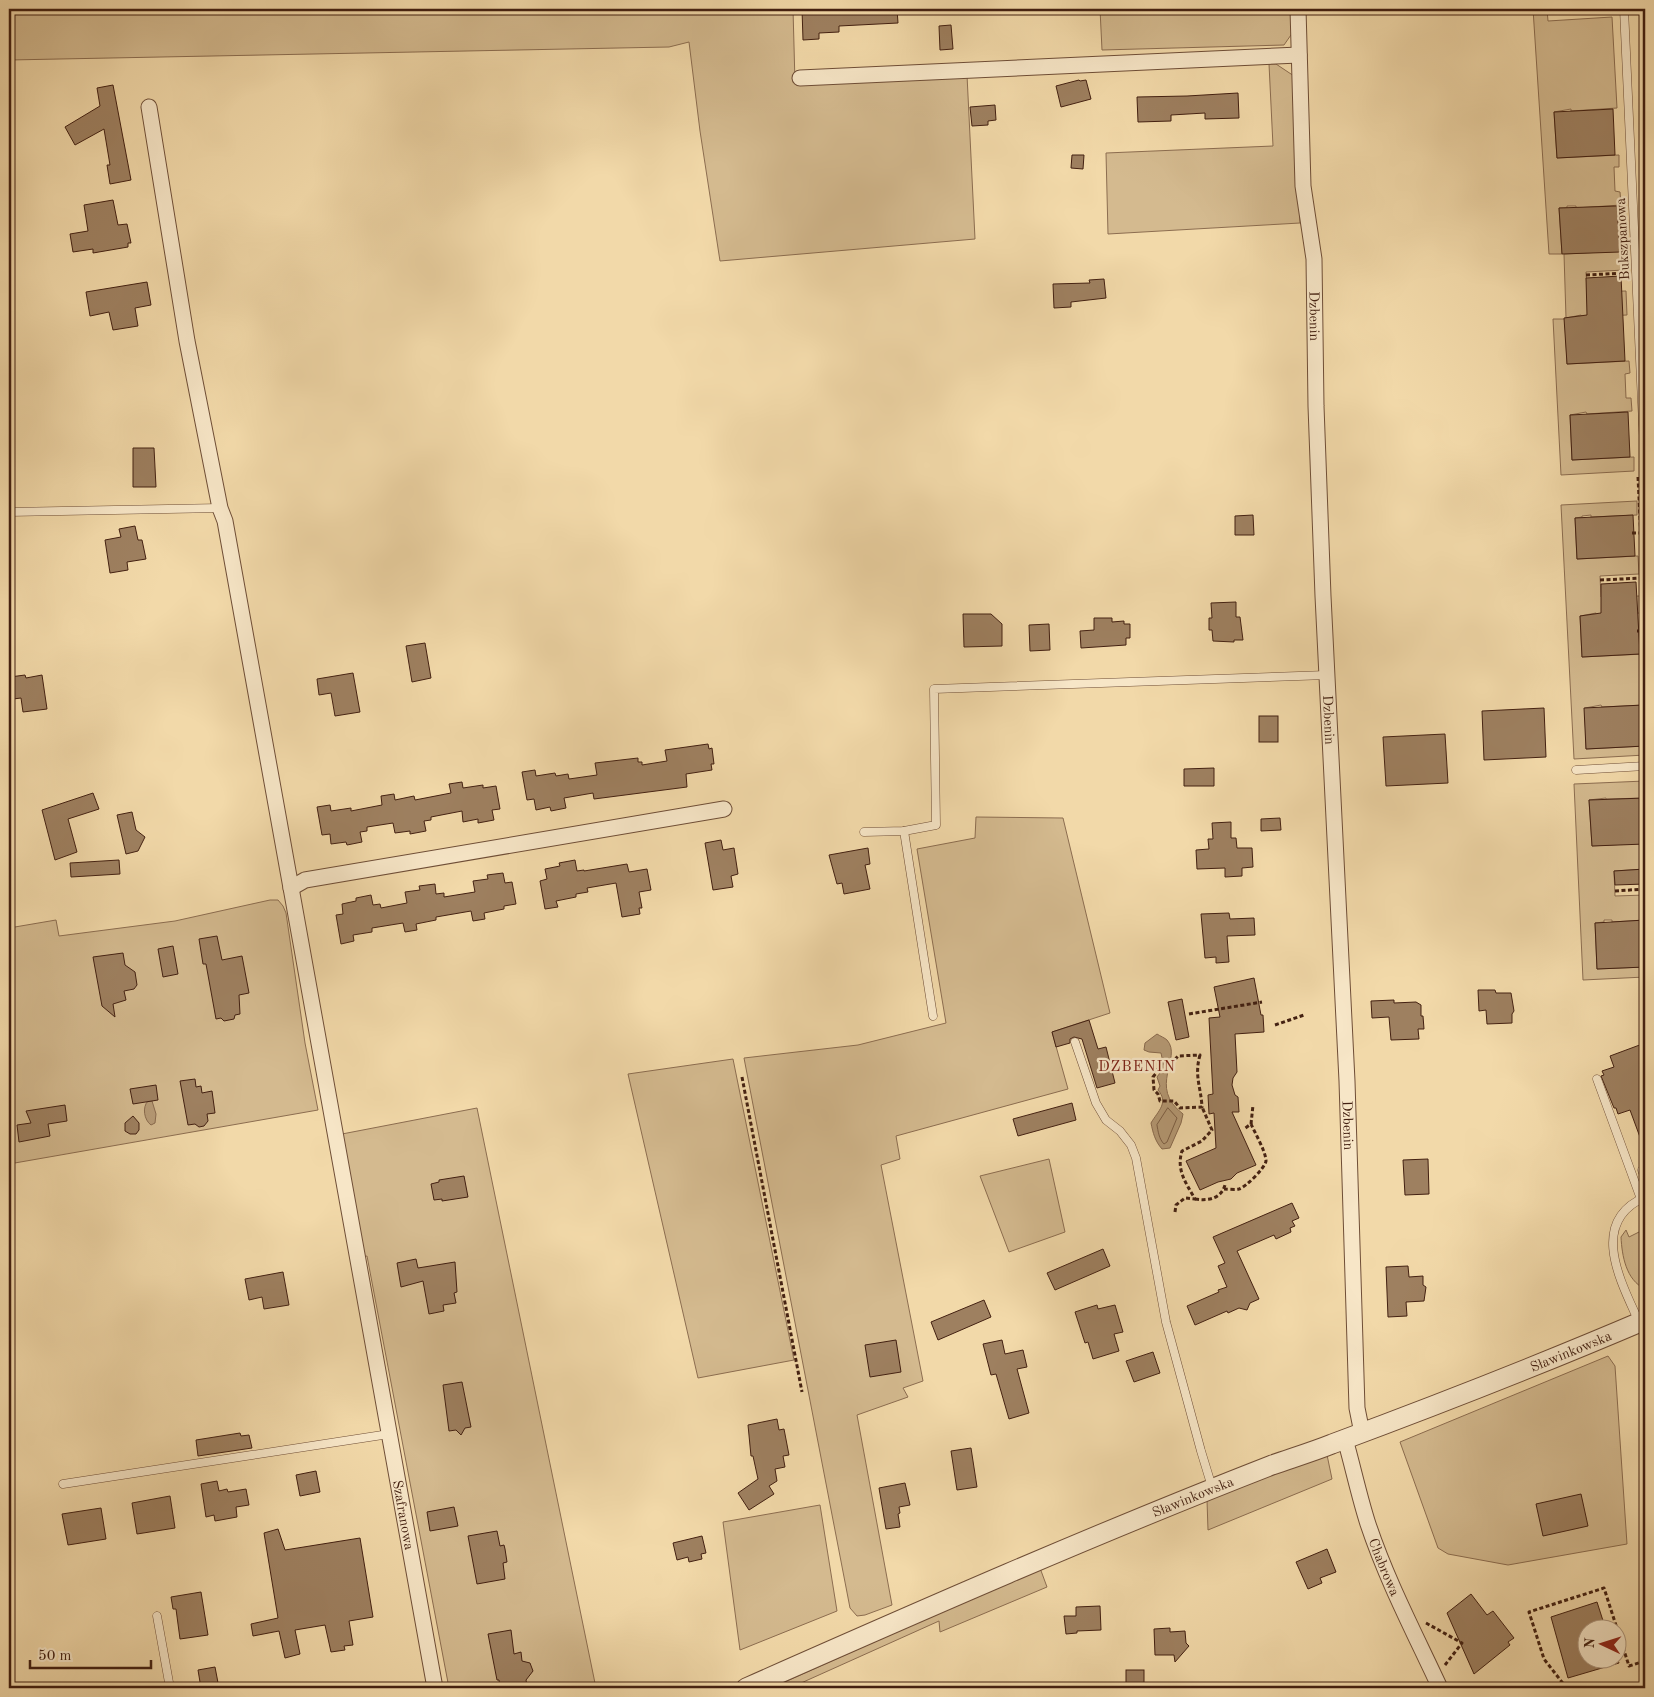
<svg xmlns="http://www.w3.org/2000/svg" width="1654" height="1697" font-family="'Old Standard TT',serif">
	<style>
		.green { fill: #d4ba8f; stroke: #8c6d50 }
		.water { fill: #b69a75; stroke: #88694d }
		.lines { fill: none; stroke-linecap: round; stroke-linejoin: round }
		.shore { stroke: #7c5d43; stroke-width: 1 }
		.building { fill: #9e8060; stroke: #432011 }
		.service-casing { stroke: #6f4e37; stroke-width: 9 }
		.minor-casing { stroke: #6f4e37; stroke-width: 17 }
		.tertiary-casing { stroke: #6f4e37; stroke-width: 21 }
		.path { stroke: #432011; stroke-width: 3; stroke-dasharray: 4 2.5; stroke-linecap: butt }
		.service { stroke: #f7e6c7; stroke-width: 8 }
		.minor { stroke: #f7e6c7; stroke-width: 15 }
		.tertiary { stroke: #f7e6c7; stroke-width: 19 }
		.labels { text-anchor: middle; stroke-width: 4.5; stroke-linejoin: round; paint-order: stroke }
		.street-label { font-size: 14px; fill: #432011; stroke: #f7e6c7 }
		.neighbourhood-label { font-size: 15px; letter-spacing: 1px; fill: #7a1f14; stroke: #f7e6c7 }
	</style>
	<rect width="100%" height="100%" fill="#f2d9a9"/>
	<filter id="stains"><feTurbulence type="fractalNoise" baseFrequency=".004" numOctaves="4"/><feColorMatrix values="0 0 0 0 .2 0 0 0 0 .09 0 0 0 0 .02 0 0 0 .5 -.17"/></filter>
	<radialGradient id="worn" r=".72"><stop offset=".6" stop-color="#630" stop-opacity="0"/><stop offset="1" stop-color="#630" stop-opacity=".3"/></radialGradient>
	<g class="green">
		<polygon points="9,9 793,9 795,83 967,75 975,239 720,261 700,131 689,42 669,47 9,60"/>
		<polygon points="1100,9 1292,9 1293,32 1284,45 1102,50"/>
		<polygon points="1533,9 1547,9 1548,21 1612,17 1617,108 1571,111 1571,109 1554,112 1557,158 1619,155 1619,167 1614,167 1615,191 1620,192 1621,205 1576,208 1576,206 1567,206 1567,208 1559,208 1562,254 1549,254"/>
		<polygon points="1269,64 1276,64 1294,76 1300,223 1108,234 1106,153 1273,146"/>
		<polygon points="1623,251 1624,270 1586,272 1587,292 1626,291 1627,315 1582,317 1581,315 1566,318 1564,254"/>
		<polygon points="1553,319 1565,319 1567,364 1629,361 1630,373 1625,374 1626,398 1631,398 1632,411 1587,414 1586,412 1570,415 1572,460 1634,457 1634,471 1561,475"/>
		<polygon points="1637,501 1637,515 1591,517 1591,515 1582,516 1582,517 1575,518 1577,559 1638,556 1639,574 1600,576 1601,597 1640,596 1640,613 1596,615 1596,613 1580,616 1582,657 1644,654 1645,666 1640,667 1641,692 1645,692 1645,705 1602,707 1601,705 1585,708 1586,749 1645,746 1645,755 1574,759 1561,505"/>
		<polygon points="1645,781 1645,798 1606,799 1606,798 1589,800 1592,846 1645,843 1645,869 1614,871 1615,896 1645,895 1645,920 1612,922 1612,920 1604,920 1604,922 1595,923 1597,969 1645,967 1645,977 1583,980 1574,784"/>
		<polygon points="976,817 1063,818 1110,1013 1052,1032 1068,1089 896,1136 900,1159 881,1165 923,1381 903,1388 908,1397 857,1415 892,1605 865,1615 857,1616 850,1608 744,1058 858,1045 946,1023 917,849 975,838"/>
		<polygon points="270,900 278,900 283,906 286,913 305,1043 318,1110 9,1164 9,928 56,920 59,936 175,921"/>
		<polygon points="733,1059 794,1360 698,1378 628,1074"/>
		<polygon points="477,1108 596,1688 449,1688 367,1256 362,1257 342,1134"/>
		<polygon points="1049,1159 1065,1232 1009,1252 980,1176"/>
		<path d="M1645 1229V1289C1626 1280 1622 1256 1621 1237L1626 1230 1629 1237Z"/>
		<polygon points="1608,1356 1615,1366 1627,1544 1508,1565 1448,1554 1438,1548 1400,1442"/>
		<polygon points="1326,1450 1332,1479 1208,1530 1207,1500"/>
		<polygon points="820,1505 837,1611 740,1650 723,1522"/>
		<polygon points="1040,1568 1047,1587 940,1632 939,1621 790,1688 771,1688"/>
	</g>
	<g class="water">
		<path d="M1157 1034C1160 1036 1165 1038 1167 1040 1183 1058 1147 1087 1183 1114L1181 1123 1170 1148 1162 1149C1155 1141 1153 1133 1151 1123 1158 1111 1169 1103 1158 1090L1160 1086 1157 1077C1163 1070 1163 1061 1161 1053L1149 1052 1144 1050 1145 1043Z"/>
		<path d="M148 1101H152L156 1114 155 1123 151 1125C144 1120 142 1107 148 1101Z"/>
	</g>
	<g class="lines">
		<path class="shore" d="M1168 1108 1177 1118 1167 1142 1164 1144C1159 1139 1158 1131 1157 1125Z"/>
	</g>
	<g class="building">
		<polygon points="802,9 897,9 898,23 839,26 839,32 819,33 819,39 803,40"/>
		<polygon points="951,25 953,49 940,50 939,26"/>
		<polygon points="1079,80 1080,81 1086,80 1091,99 1061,107 1056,86"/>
		<polygon points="113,85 131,180 110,184 107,165 110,165 104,129 75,145 65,127 100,106 97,88"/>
		<polygon points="1238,93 1239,118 1205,119 1205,113 1171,115 1171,121 1138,122 1137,97 1187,96"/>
		<polygon points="995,105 996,120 988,121 988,125 972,126 970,107"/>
		<polygon points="1613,109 1615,155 1557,158 1554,112"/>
		<polygon points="1072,155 1084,155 1083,169 1071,168"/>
		<polygon points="113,200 118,225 127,224 131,243 128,243 128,247 93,253 93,249 73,252 70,234 88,231 84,205"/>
		<polygon points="1617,206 1620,252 1562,254 1559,208"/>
		<polygon points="1621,276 1625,361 1567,364 1564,318 1587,315 1586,278"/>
		<polygon points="1104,279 1106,298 1071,302 1071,307 1054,308 1053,284 1090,283 1089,280"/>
		<polygon points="147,282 151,305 135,308 138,326 113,330 109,312 90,316 86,292"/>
		<polygon points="1628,412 1630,457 1572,460 1570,415"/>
		<polygon points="133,448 154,448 156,487 133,487"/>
		<polygon points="1253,515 1254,535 1235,535 1235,516"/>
		<polygon points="1633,515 1635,556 1577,559 1575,518"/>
		<polygon points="135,526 138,540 142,540 146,559 127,562 128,570 110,573 105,540 121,537 119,529"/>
		<polygon points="1636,582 1640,654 1582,657 1580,616 1601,613 1601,584"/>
		<polygon points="1236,602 1236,617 1240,617 1243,640 1234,640 1234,642 1213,641 1212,630 1209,630 1209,618 1212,618 1211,603"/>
		<polygon points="963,614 991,614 1002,624 1002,646 964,647"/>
		<polygon points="1094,618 1112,618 1112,622 1124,621 1124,624 1130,624 1130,638 1126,638 1126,645 1081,648 1080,631 1094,630"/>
		<polygon points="1049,624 1050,650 1030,651 1029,625"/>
		<polygon points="425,643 431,678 412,682 406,646"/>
		<polygon points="353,673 360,712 335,716 331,693 319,695 317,679"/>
		<polygon points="25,675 26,678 42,675 47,709 23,712 21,698 13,699 10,677"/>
		<polygon points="1643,705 1645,746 1586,749 1584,708"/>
		<polygon points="1544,708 1546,757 1484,760 1482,711"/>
		<rect x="1259" y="716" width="19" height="26"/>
		<polygon points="1445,734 1448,783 1386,786 1383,737"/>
		<polygon points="708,744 709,749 712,748 714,764 711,764 712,770 686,774 687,787 594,799 593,793 564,798 566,808 551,811 550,807 536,810 534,799 527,800 522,772 535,770 536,776 555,773 556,776 568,774 569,779 597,775 595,763 638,758 638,762 642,762 642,765 667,761 665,750"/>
		<polygon points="1214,768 1214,786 1184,786 1184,769"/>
		<polygon points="462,782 463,788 483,785 483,788 496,786 500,809 492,810 494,820 478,823 478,819 463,822 462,811 431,817 431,820 424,821 426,831 410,834 410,831 395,833 393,823 367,827 367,831 360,832 362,842 347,845 346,842 331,844 330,834 322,835 317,807 330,805 331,811 351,808 351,811 382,805 381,796 394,794 395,800 414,796 415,800 451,793 449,784"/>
		<polygon points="93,793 99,809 68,819 77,852 55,860 42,810"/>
		<polygon points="1645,798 1645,844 1592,846 1589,800"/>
		<polygon points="132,812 136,830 145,837 138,851 126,854 117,815"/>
		<polygon points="1280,818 1281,830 1261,831 1261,819"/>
		<polygon points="1231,822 1231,838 1236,838 1237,848 1252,848 1253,867 1242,868 1242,876 1225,877 1225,868 1197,869 1196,850 1209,849 1208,839 1213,839 1212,823"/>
		<polygon points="721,840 723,850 734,848 738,874 731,876 733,887 713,890 705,843"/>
		<polygon points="868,848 870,864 865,865 870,889 844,894 842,883 837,884 829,855"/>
		<polygon points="119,860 120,874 71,877 70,863"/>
		<polygon points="575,860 577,871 584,870 584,871 627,864 629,872 647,869 651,890 639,892 642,908 639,908 640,914 622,917 616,883 587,888 588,892 576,894 576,897 556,901 558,907 545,909 540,881 547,879 545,869 560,866 559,863"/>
		<polygon points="1645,869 1645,884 1615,885 1614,871"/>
		<polygon points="503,873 505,883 512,882 516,904 504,906 504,909 484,913 485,919 473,921 471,911 436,917 436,920 416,924 417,930 405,932 403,923 372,928 372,932 353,935 354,941 341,944 336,915 343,914 342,904 356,901 356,898 371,895 373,905 380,904 381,908 407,903 405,892 420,890 419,886 435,884 436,894 444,893 444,897 475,892 473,881 488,879 487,875"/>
		<polygon points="1229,913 1230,919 1254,918 1255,935 1227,936 1229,962 1216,963 1216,957 1205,958 1201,914"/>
		<polygon points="1645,920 1645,967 1597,969 1595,923"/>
		<polygon points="217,936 222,960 242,956 249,993 239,995 240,1014 235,1015 234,1019 224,1021 221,1018 216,1019 206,964 203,964 199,939"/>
		<polygon points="173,946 178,974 163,977 158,949"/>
		<polygon points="123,953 125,965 135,972 137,985 134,989 124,991 126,1000 113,1004 115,1017 102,1006 93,957"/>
		<polygon points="1254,978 1261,1015 1263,1015 1264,1032 1235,1034 1237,1072 1233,1078 1232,1085 1235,1095 1238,1097 1239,1112 1232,1112 1256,1165 1237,1173 1231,1179 1218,1182 1200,1190 1186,1161 1216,1148 1214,1113 1209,1114 1208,1095 1213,1094 1209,1018 1220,1017 1214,987"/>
		<polygon points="1478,990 1495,990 1496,993 1511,993 1514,1011 1512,1014 1512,1023 1487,1024 1486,1010 1479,1011"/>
		<polygon points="1182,999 1189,1037 1176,1040 1168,1002"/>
		<polygon points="1394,1000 1394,1003 1416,1002 1421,1005 1421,1016 1423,1016 1424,1029 1418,1029 1419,1039 1391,1040 1389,1017 1372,1018 1371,1001"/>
		<polygon points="1089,1020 1098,1049 1106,1047 1115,1083 1097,1088 1082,1039 1074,1037 1070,1039 1070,1043 1056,1047 1052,1032"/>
		<polygon points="1645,1043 1645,1147 1644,1148 1630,1110 1618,1114 1616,1108 1614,1108 1601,1076 1604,1075 1602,1071 1614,1067 1610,1056"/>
		<polygon points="195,1079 196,1087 201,1086 202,1093 212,1091 215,1113 207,1114 208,1121 204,1126 199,1127 195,1124 188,1125 180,1081"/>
		<polygon points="156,1085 158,1100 133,1104 130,1089"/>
		<polygon points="1072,1103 1076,1120 1018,1136 1013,1119"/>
		<polygon points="65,1105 67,1121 48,1124 50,1136 19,1142 17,1125 31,1123 26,1111"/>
		<polygon points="133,1116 139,1123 139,1130 136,1134 130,1134 125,1131 125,1123"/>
		<polygon points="1428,1159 1429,1194 1405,1195 1403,1160"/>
		<polygon points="464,1176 468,1197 442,1201 442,1199 434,1200 431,1184 439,1182 439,1180"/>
		<polygon points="1292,1203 1299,1218 1292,1221 1295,1226 1290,1228 1291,1232 1276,1239 1274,1235 1237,1251 1259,1299 1250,1303 1247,1310 1239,1308 1228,1313 1227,1311 1195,1325 1187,1306 1219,1292 1218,1290 1227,1287 1218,1266 1225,1263 1213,1237"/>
		<polygon points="1103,1249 1110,1266 1055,1290 1047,1273"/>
		<polygon points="416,1259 418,1268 455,1262 457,1292 454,1293 456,1303 443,1305 444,1311 429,1314 423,1281 401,1287 397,1263"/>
		<polygon points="1408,1266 1409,1277 1423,1276 1423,1285 1426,1287 1424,1301 1406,1302 1407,1316 1388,1317 1386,1267"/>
		<polygon points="283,1272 289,1305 264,1309 262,1297 249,1300 245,1279"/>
		<polygon points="984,1300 991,1317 938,1340 931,1322"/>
		<polygon points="1097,1305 1098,1309 1115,1305 1123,1332 1114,1334 1119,1351 1093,1359 1088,1342 1085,1343 1075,1312"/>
		<polygon points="896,1340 901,1372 870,1377 865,1345"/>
		<polygon points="1002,1340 1005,1354 1023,1350 1027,1367 1017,1369 1029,1413 1009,1419 996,1374 991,1375 983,1344"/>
		<polygon points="1153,1352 1160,1373 1134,1382 1126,1361"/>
		<polygon points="462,1382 471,1427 465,1428 461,1435 456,1430 449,1431 443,1385"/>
		<polygon points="777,1419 779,1430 784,1429 789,1455 783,1456 785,1467 775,1469 777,1481 769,1486 774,1494 749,1510 738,1493 758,1479 753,1456 751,1456 748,1425"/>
		<polygon points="240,1433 241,1436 249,1435 252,1448 198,1456 196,1440"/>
		<polygon points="971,1448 977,1487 957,1490 951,1451"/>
		<polygon points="316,1471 320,1492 300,1496 296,1475"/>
		<polygon points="217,1481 219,1491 227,1489 228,1492 246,1489 249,1505 236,1507 237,1517 215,1521 214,1515 206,1517 201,1484"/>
		<polygon points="905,1483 910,1505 899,1507 900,1513 898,1514 900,1527 886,1529 879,1488"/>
		<polygon points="1581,1494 1588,1526 1543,1536 1536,1504"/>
		<polygon points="170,1496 175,1528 137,1534 132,1503"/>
		<polygon points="454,1507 458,1526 430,1531 427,1512"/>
		<polygon points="101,1508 106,1539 68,1545 62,1514"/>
		<polygon points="278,1529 285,1550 360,1538 373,1617 349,1621 353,1645 344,1646 345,1650 331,1652 325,1625 295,1630 300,1654 285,1658 279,1631 253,1636 251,1624 278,1618 264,1533"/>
		<polygon points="497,1531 500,1546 504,1545 505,1549 507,1562 503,1563 505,1579 477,1584 468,1536"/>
		<polygon points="702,1536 706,1553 701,1554 702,1559 689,1562 688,1557 677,1560 673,1543"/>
		<polygon points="1327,1549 1336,1572 1320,1578 1322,1583 1308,1589 1296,1562"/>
		<polygon points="201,1592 208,1635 180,1639 176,1609 173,1609 171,1597"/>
		<polygon points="1471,1594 1487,1615 1493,1611 1514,1638 1508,1642 1510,1645 1474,1674 1447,1613"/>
		<polygon points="1597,1602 1606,1630 1586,1630 1586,1660 1618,1660 1619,1663 1568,1678 1551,1617"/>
		<polygon points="1100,1606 1101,1630 1077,1631 1077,1633 1066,1634 1064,1616 1076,1616 1076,1607"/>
		<polygon points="1170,1628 1170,1632 1185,1631 1186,1643 1189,1646 1175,1662 1174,1655 1155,1655 1154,1629"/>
		<polygon points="511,1630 514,1654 521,1652 522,1661 530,1663 533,1671 526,1680 527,1686 500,1688 499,1680 497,1680 488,1634"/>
		<polygon points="215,1667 219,1688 201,1688 198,1670"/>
		<rect x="1126" y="1670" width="18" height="18"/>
	</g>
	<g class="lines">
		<g class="service-casing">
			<g id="service">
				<polyline points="1624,9 1645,468"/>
				<polyline points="9,512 220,508"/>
				<polyline points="1576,770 1645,766"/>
				<polyline points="904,831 933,1016"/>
				<polyline points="864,832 904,831 936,825 934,689 1327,675"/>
				<polyline points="1075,1042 1096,1103 1106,1120 1120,1131 1131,1145 1136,1158 1166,1322 1201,1451 1212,1487"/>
				<polyline points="1597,1079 1641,1199"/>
				<polyline points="1642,1170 1645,1178"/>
				<path d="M1639 1322C1621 1282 1588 1222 1645 1197"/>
				<polyline points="63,1484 389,1434"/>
				<polyline points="157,1616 170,1688"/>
			</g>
		</g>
		<g class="minor-casing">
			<g id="minor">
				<path id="s1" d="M1298 9 1303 186 1314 259 1316 406 1323 596 1347 1081 1357 1408 1362 1433"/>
				<polyline points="800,78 1299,55"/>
				<path id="s2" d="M149 107 187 341 220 508 225 521 435 1688"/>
				<polyline points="291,888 305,880 724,809"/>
				<path id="s3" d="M1345 1439C1353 1467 1359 1496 1368 1524 1387 1581 1415 1634 1440 1688"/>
			</g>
		</g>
		<g class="tertiary-casing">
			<g id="tertiary">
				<path id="s4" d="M746 1688C920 1611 1095 1534 1272 1465 1292 1458 1312 1452 1332 1444 1437 1405 1542 1364 1645 1320"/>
			</g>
		</g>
		<g class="path">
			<polyline points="1586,275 1625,273"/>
			<polyline points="1638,477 1645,622"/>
			<polyline points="1632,533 1641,533"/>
			<polyline points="1600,580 1643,578"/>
			<polyline points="1637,631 1645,631"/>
			<polyline points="1641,724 1645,724"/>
			<polyline points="1615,891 1645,889"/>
			<polyline points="1189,1014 1262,1002"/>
			<polyline points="1275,1025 1304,1015"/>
			<path d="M1200 1055C1194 1076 1201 1087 1202 1107L1180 1108 1174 1101H1160L1158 1094 1154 1090 1153 1077 1157 1072 1159 1064 1172 1063 1178 1056Z"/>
			<polyline points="742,1077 802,1392"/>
			<polyline points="1251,1124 1253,1105"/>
			<path d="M1224 1189C1228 1189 1235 1190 1239 1189 1246 1187 1265 1168 1266 1161 1266 1152 1255 1133 1251 1124L1244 1129"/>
			<path d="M1195 1199C1208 1201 1221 1199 1225 1185"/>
			<path d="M1175 1212 1176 1205 1185 1198 1195 1199C1186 1183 1176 1170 1182 1151L1202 1141 1212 1130 1202 1107"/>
			<polyline points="1426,1623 1462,1643 1445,1665"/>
			<polyline points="1578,1688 1578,1685 1565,1686 1544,1659 1529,1612 1604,1588 1629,1666 1645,1661"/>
		</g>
		<use href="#service" class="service"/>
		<use href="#minor" class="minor"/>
		<use href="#tertiary" class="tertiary"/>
	</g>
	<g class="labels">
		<g class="street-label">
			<text transform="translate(1622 239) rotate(-93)" y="5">Bukszpanowa</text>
			<text dy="5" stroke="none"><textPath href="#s1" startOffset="308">Dzbenin</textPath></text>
			<text dy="5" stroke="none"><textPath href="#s1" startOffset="712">Dzbenin</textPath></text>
			<text dy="5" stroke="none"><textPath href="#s1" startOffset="1118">Dzbenin</textPath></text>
			<text dy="5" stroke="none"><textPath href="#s4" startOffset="891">Sławinkowska</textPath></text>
			<text dy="5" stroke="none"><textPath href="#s4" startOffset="486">Sławinkowska</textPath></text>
			<text dy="5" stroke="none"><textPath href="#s2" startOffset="1431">Szafranowa</textPath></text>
			<text dy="5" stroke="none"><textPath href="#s3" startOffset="134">Chabrowa</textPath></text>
		</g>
		<g class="neighbourhood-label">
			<text x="1137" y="1071">DZBENIN</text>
		</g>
	</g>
	<rect width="1654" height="1697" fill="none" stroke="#f2d9a9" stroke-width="30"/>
	<rect x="10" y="10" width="1634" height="1677" fill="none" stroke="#432011" stroke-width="2.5"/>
	<rect x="15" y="15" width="1624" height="1667" fill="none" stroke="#432011"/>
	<g transform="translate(1602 1644) rotate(274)"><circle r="24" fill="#f7e6c7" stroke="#af977e"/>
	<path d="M0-4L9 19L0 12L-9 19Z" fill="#8f2418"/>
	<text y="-8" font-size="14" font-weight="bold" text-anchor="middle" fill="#432011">N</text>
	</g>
	<path d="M30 1660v8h121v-8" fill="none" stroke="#432011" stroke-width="2.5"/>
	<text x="38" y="1660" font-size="15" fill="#432011" stroke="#f7e6c7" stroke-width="4" paint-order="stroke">50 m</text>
	<rect width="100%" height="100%" filter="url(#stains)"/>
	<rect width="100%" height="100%" fill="url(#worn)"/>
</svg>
